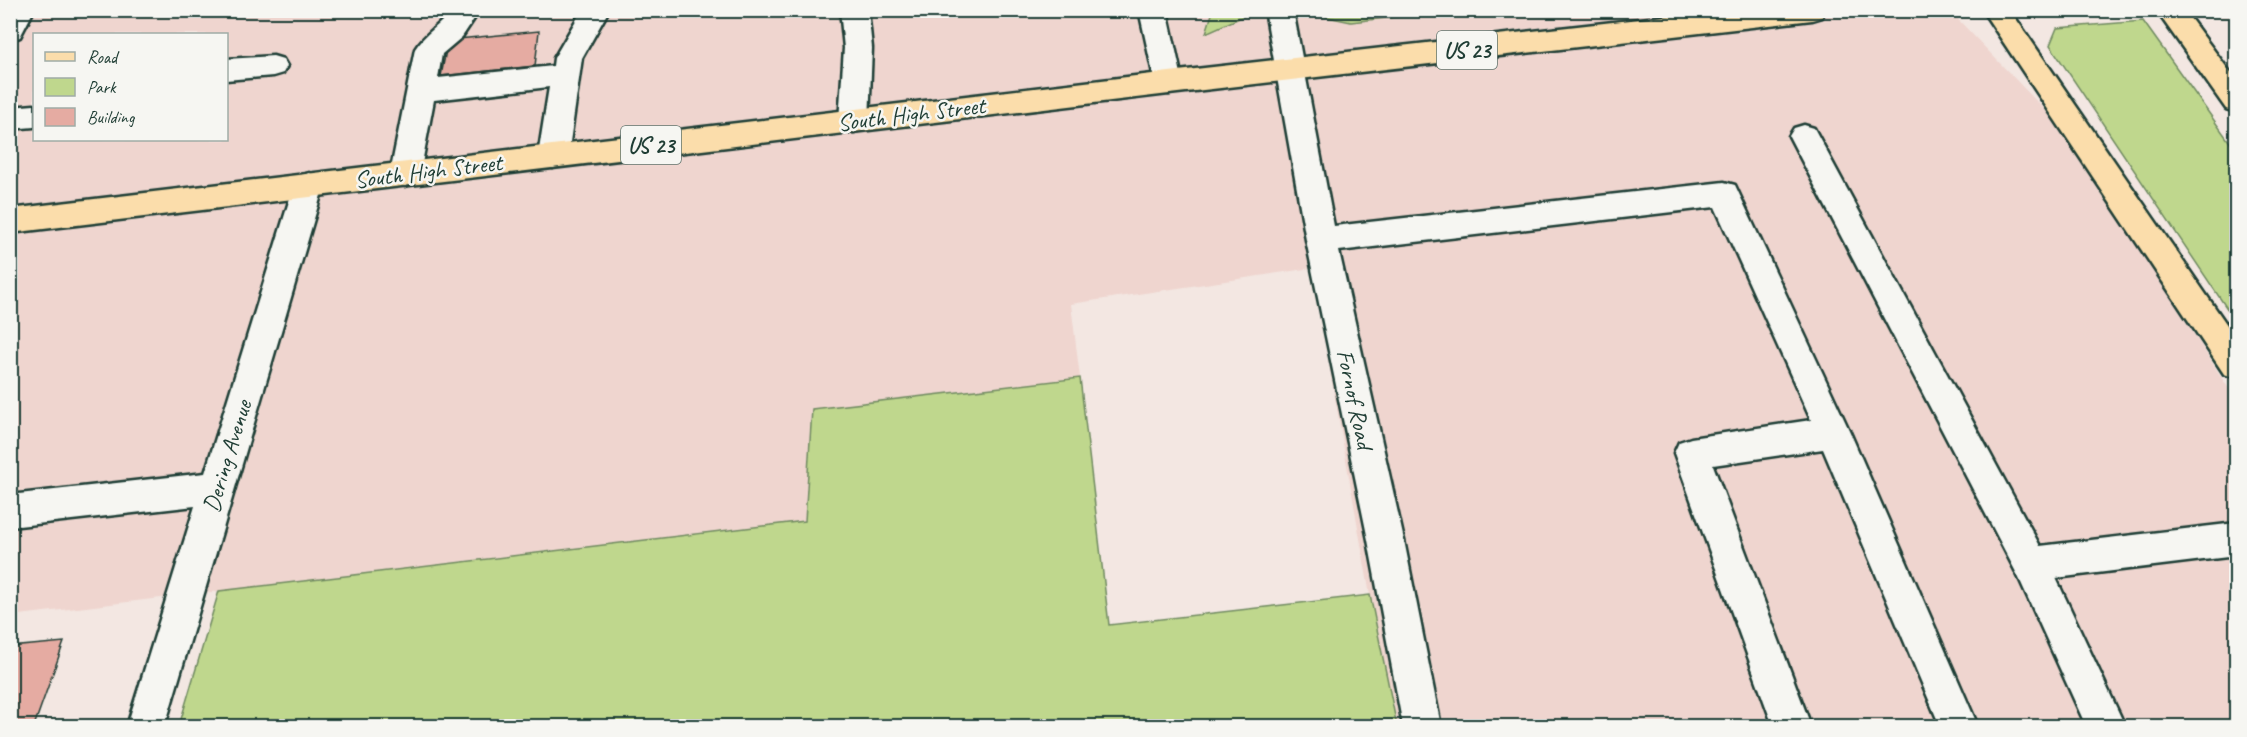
<svg xmlns="http://www.w3.org/2000/svg" width="2247" height="737" font-family="Caveat,sans-serif">
	<style>
		.built { fill: #efd5cf; fill-rule: evenodd }
		.green { fill: #bfd78d; stroke: #6f8a60; stroke-width: 1.5 }
		.building { fill: #e5aba2; stroke: #1f3d34; stroke-width: 1.5 }
		.lines { fill: none; stroke-linecap: round; stroke-linejoin: round }
		.minor-casing { stroke: #1f3d34; stroke-width: 5 }
		.major-casing { stroke: #1f3d34; stroke-width: 5 }
		.highway-casing { stroke: #1f3d34; stroke-width: 5 }
		.minor { fill: #f6f6f2; fill-rule: evenodd }
		.major { fill: #fbddab; fill-rule: evenodd }
		.highway { fill: #fbddab; fill-rule: evenodd }
		.labels { text-anchor: middle; stroke-width: 5; stroke-linejoin: round; paint-order: stroke }
		.shield { fill: #f6f6f2; stroke: #60746d; stroke-width: 1.5 }
		.shield-label { font-size: 22px; font-weight: bold; fill: #1f3d34 }
		.street-label { font-size: 24px; fill: #1f3d34; stroke: #f6f6f2 }
	</style>
	<rect width="100%" height="100%" fill="#f3e7e2"/>
	<filter id="ink" filterUnits="userSpaceOnUse"><feTurbulence type="fractalNoise" baseFrequency=".0167" numOctaves="2"/><feDisplacementMap in="SourceGraphic" scale="12" xChannelSelector="R" yChannelSelector="G"/><feConvolveMatrix kernelMatrix="1 2 1 2 8 2 1 2 1" color-interpolation-filters="sRGB"/></filter>
	<g filter="url(#ink)">
		<path class="built" d="M1448 10 1950 11 2064 130 2236 400V726H1397L1370 595 1312 268 1071 304 1080 378 812 409 805 521 11 616 10 11H1213L1207 32 1255 12 1318 15 1351 22ZM34 34H226V140H34Z"/>
		<g class="green">
			<polygon points="1213,11 1213,10 1255,11 1206,33"/>
			<polygon points="1314,11 1448,11 1351,22 1318,15"/>
			<polygon points="2143,21 2236,151 2236,322 2050,45 2057,28"/>
			<polygon points="1080,378 1109,625 1370,595 1397,726 179,726 219,591 805,521 812,409"/>
		</g>
		<g class="building">
			<polygon points="539,31 535,66 441,76 448,40"/>
			<polygon points="64,642 34,726 10,726 10,647"/>
		</g>
		<g class="lines">
			<g class="minor-casing">
				<g id="minor">
					<polygon points="10,10 34,10 20,37 10,40"/>
					<path d="M452 10H480L462 37 442 54 438 78 553 66 554 58 582 10H609L582 58 568 156 563 164 553 168 543 164 538 156 549 87 434 100 420 174 416 182 405 186 394 182 390 174 415 49C424 34 441 25 452 10Z"/>
					<polygon points="840,10 868,10 872,48 869,121 864,129 854,132 844,129 839,121 844,48"/>
					<polygon points="1139,10 1167,10 1183,83 1179,91 1169,94 1159,91 1155,83"/>
					<polygon points="1265,10 1293,10 1334,226 1724,182 1735,185 1850,432 1978,726 1940,726 1823,449 1713,465 1811,726 1773,726 1674,453 1679,442 1691,438 1811,420 1715,207 1339,251 1404,540 1441,726 1403,726 1368,540 1306,240"/>
					<polygon points="273,56 283,59 287,66 283,73 273,76 226,80 226,59"/>
					<polygon points="34,105 34,127 10,129 10,107"/>
					<polygon points="1804,125 1814,128 2040,546 2236,523 2236,556 2056,578 2125,726 2086,726 2018,576 1789,136 1794,128"/>
					<polygon points="309,173 320,177 324,185 165,726 127,726 195,506 10,527 10,495 205,473 294,185 298,177"/>
				</g>
			</g>
			<g class="major-casing">
				<polygon id="major" points="1720,10 1825,10 1822,17 1812,20 1169,94 10,233 10,209 1169,72"/>
			</g>
			<g class="highway-casing">
				<g id="highway">
					<polygon points="1982,10 2010,10 2236,338 2236,378 2224,374"/>
					<polygon points="2156,10 2184,10 2236,80 2236,112 2226,109"/>
				</g>
			</g>
			<use href="#minor" class="minor"/>
			<use href="#major" class="major"/>
			<use href="#highway" class="highway"/>
		</g>
	</g>
	<g class="labels">
		<g class="shield">
			<rect x="1437" y="31" width="60" height="38" rx="4.5"/>
			<rect x="621" y="126" width="60" height="38" rx="4.5"/>
		</g>
		<g class="shield-label">
			<text x="1467" y="58">US 23</text>
			<text x="651" y="153">US 23</text>
		</g>
		<g class="street-label">
			<text transform="translate(911 114) rotate(-7)" y="8">South High Street</text>
			<text transform="translate(428 171) rotate(-7)" y="8">South High Street</text>
			<text transform="translate(1355 399) rotate(78)" y="8">Fornof Road</text>
			<text transform="translate(227 456) rotate(-73)" y="8">Dering Avenue</text>
		</g>
	</g>
	<rect width="2247" height="737" fill="none" stroke="#f6f6f2" stroke-width="36"/>
	<rect x="18" y="18" width="2211" height="701" fill="none" stroke="#1f3d34" stroke-width="2" filter="url(#ink)"/>
	<rect x="33" y="33" width="195" height="108" fill="#f6f6f2" stroke="#a0aca6" stroke-width="1.5"/>
	<rect x="45" y="52" width="30" height="9" fill="#fbddab" stroke="#a0aca6" stroke-width="1.5"/>
	<text x="87" y="63" font-size="18" fill="#1f3d34">Road</text>
	<rect x="45" y="78" width="30" height="18" fill="#bfd78d" stroke="#a0aca6" stroke-width="1.5"/>
	<text x="87" y="93" font-size="18" fill="#1f3d34">Park</text>
	<rect x="45" y="108" width="30" height="18" fill="#e5aba2" stroke="#a0aca6" stroke-width="1.5"/>
	<text x="87" y="123" font-size="18" fill="#1f3d34">Building</text>
</svg>
